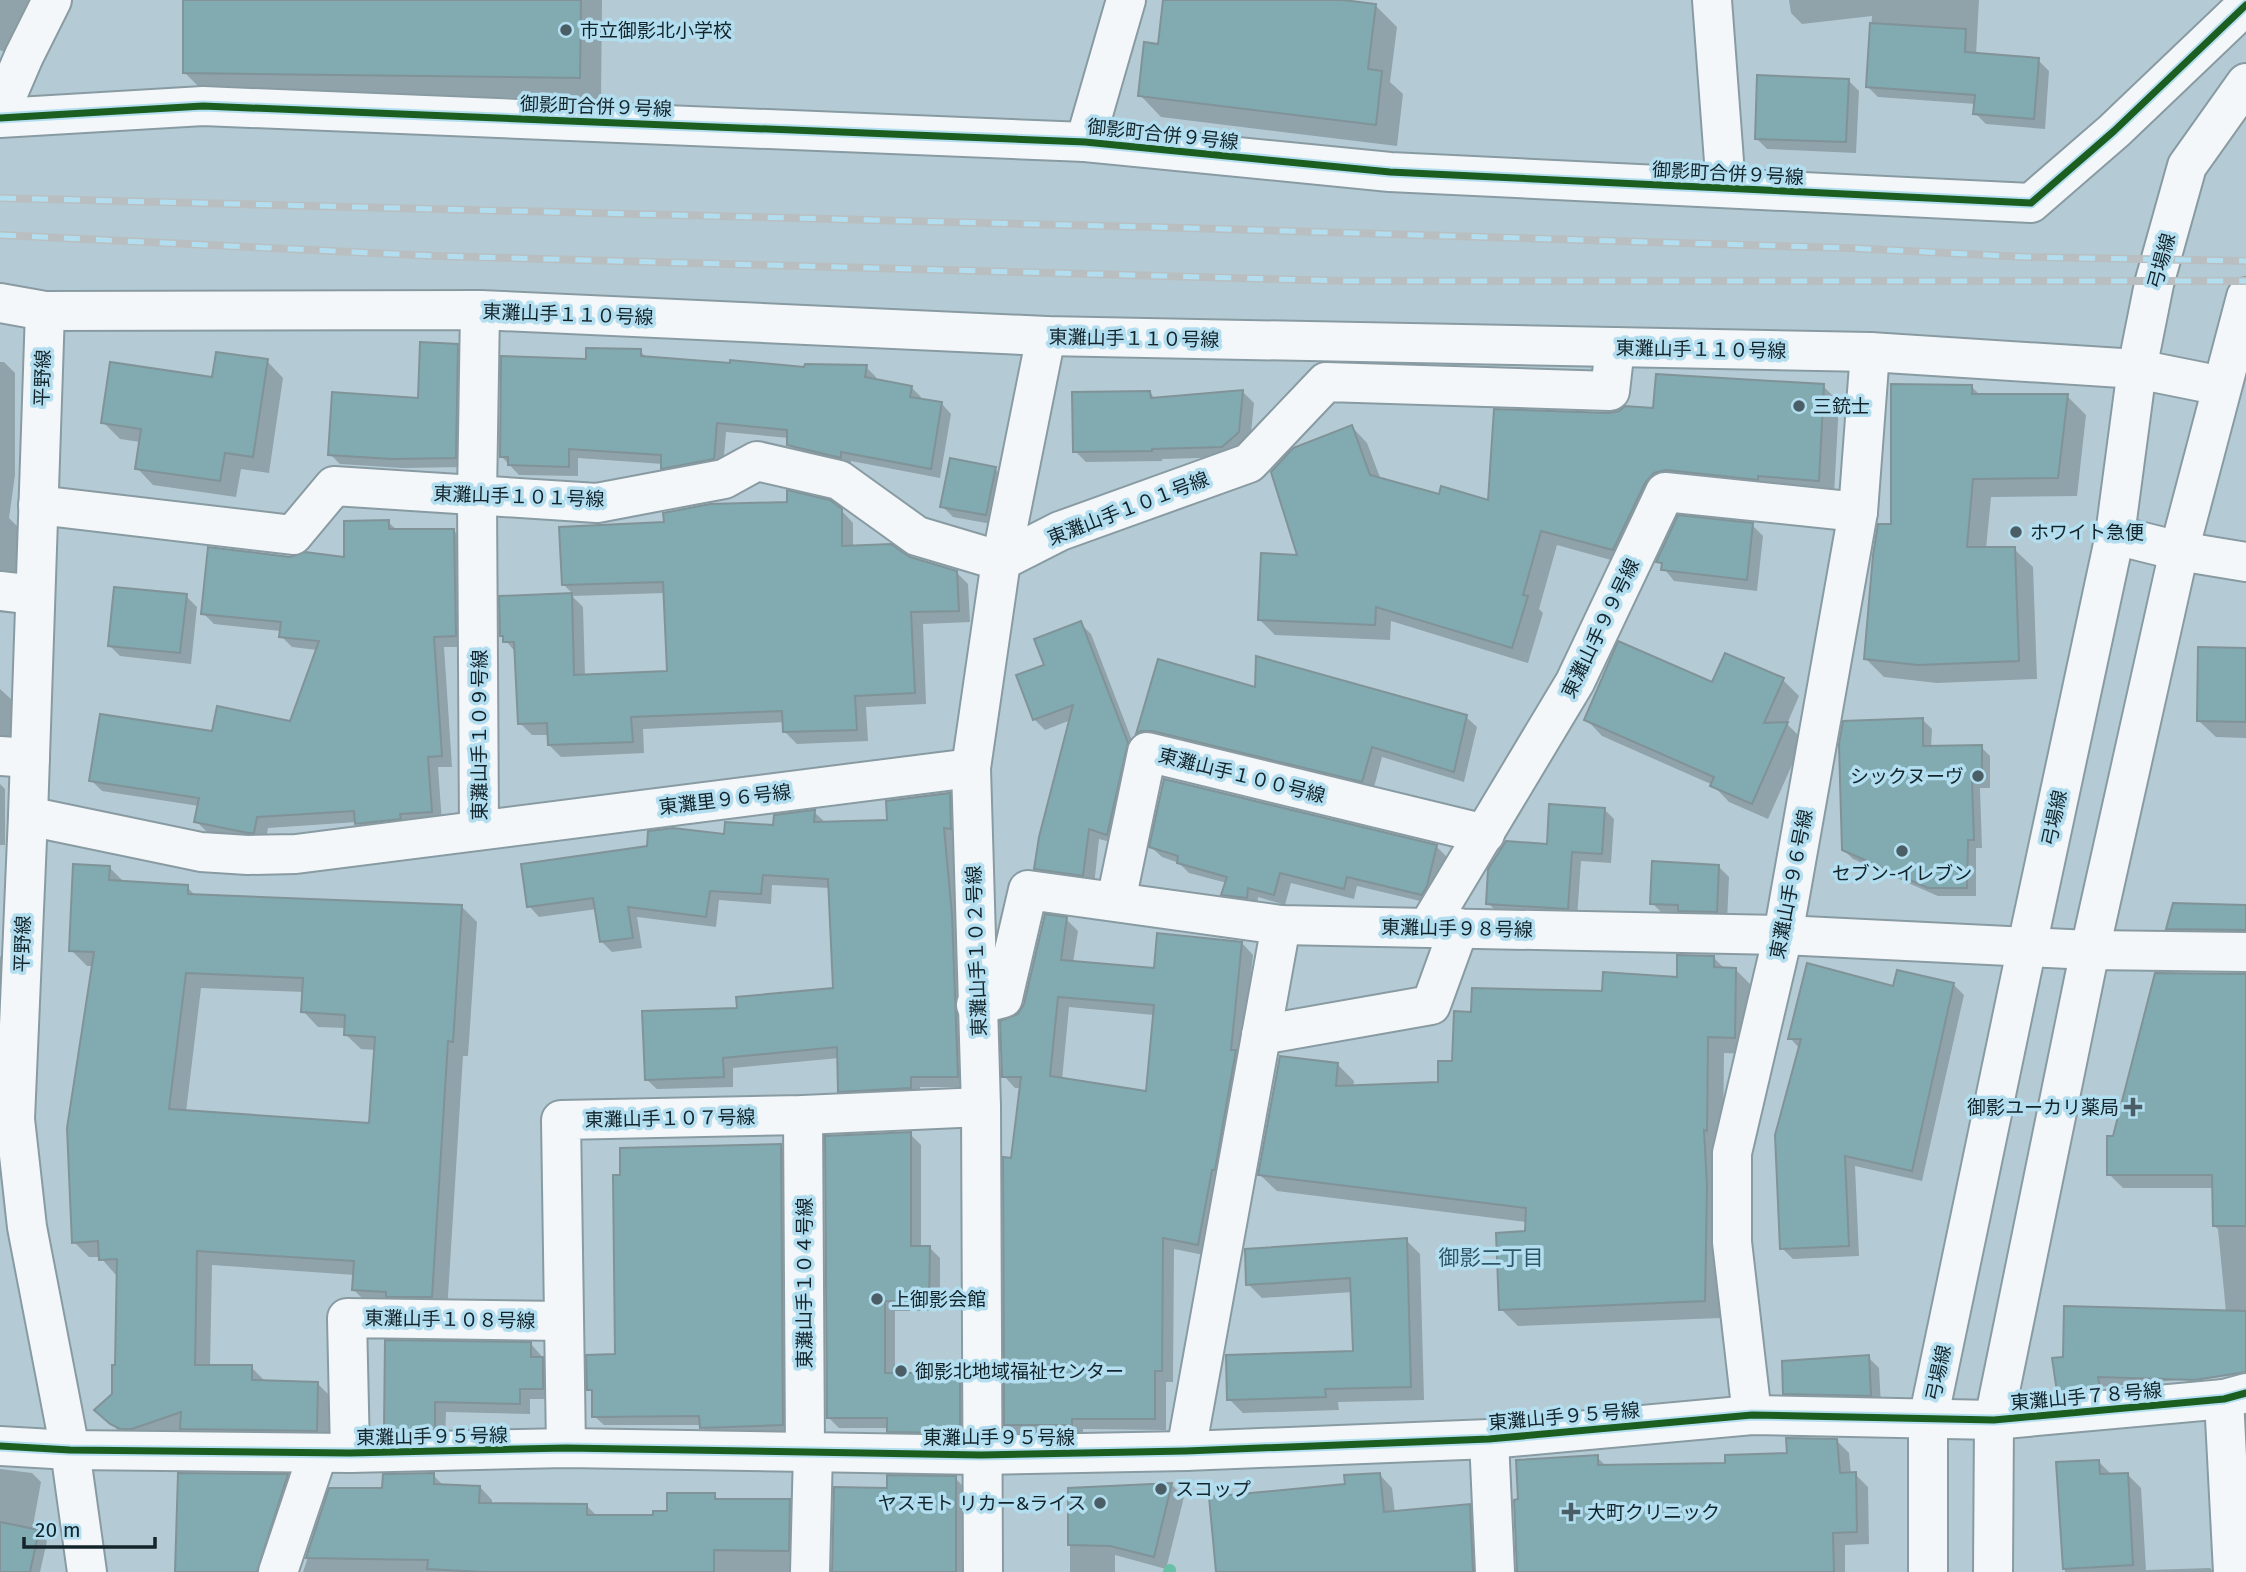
<svg xmlns="http://www.w3.org/2000/svg" width="2246" height="1572" font-family="'Fira Sans','Noto Sans JP',sans-serif">
	<style>
		.shadow { fill: #0003; fill-rule: evenodd }
		.lines { fill: none; stroke-linecap: round; stroke-linejoin: round }
		.stream { stroke: #6ac0a7; stroke-width: 12 }
		.building { fill: #82aab1; stroke: #809398; stroke-width: 2; fill-rule: evenodd }
		.street-casing { stroke: #899ba2; stroke-width: 42 }
		.secondary-casing { stroke: #899ba2; stroke-width: 42 }
		.street { stroke: #f4f7f9; stroke-width: 38 }
		.secondary { stroke: #f4f7f9; stroke-width: 38 }
		.rail-casing { stroke: #b9bfc1; stroke-width: 8 }
		.rail { stroke: #b3def0; stroke-width: 5; stroke-dasharray: 16; stroke-linecap: butt }
		.cycleway-casing { stroke: #b3def0; stroke-width: 11 }
		.cycleway { stroke: #1b5e20; stroke-width: 7 }
		.poi-dot { fill: #4b5e66; stroke: #b3def0; stroke-width: 2.5 }
		.labels { text-anchor: middle; stroke-width: 7; stroke-linejoin: round; paint-order: stroke }
		.poi-label { font-size: 19px; fill: #13242b; stroke: #b3def0; text-anchor: start }
		.street-label { font-size: 19px; fill: #13242b; stroke: #b3def0 }
		.neighbourhood-label { font-size: 21px; fill: #2f5666; stroke: #b3def0 }
	</style>
	<rect width="100%" height="100%" fill="#b4cbd5"/>
	<g class="shadow">
		<polygon points="0,0 44,0 15,57 0,50"/>
		<polygon points="185,0 602,0 601,99 206,94 184,72"/>
		<polygon points="1165,0 1333,0 1376,6 1397,27 1390,82 1403,94 1397,146 1161,117 1140,95 1159,46"/>
		<polygon points="1789,0 1979,0 1976,55 2038,60 2049,71 2045,129 1986,124 1975,113 1976,104 1878,97 1867,86 1872,16 1802,24 1791,13"/>
		<polygon points="1848,80 1859,91 1856,153 1767,149 1756,138"/>
		<polygon points="457,346 466,355 465,467 403,468 340,464 330,454 419,400"/>
		<polygon points="640,351 647,358 806,369 866,367 876,377 875,381 911,387 921,397 920,400 942,404 951,414 940,478 851,461 851,467 799,455 789,445 789,438 726,432 723,468 673,478 663,468 663,464 578,458 578,476 519,475 501,456 587,360"/>
		<polygon points="267,361 283,378 269,473 241,469 236,497 153,485 137,468 140,442 120,439 103,422 213,379"/>
		<polygon points="0,362 4,362 15,373 15,475 9,518 20,529 17,580 0,579"/>
		<polygon points="1823,386 1839,402 1834,495 1683,485 1629,565 1557,545 1539,609 1543,613 1528,663 1391,621 1390,640 1275,635 1259,619 1300,557 1352,427 1367,443 1381,480 1440,497 1489,502 1609,415"/>
		<polygon points="1972,387 1981,396 2067,396 2086,415 2077,496 1991,497 1986,549 2014,549 2033,567 2037,679 1937,683 1884,677 1865,658 1893,526"/>
		<polygon points="1243,392 1254,403 1250,443 1233,457 1162,459 1162,461 1086,462 1075,451 1150,393 1156,400"/>
		<polygon points="995,469 1006,480 997,525 953,517 942,506"/>
		<path d="M841 510 853 523V547L910 558 956 572 968 584 970 622 923 624 926 704 866 707 868 741 797 744 785 732V722L643 729 644 753 561 757 549 745V735H532L520 723 517 654 501 635V598L574 595 563 584 666 524ZM665 593 669 673 585 676 583 607 572 596Z"/>
		<polygon points="388,522 397,530 453,530 464,541 466,647 444,647 452,767 438,767 442,823 368,835 357,822 268,828 265,843 260,843 207,832 196,821 199,806 102,791 91,780 214,733 292,723 317,650 292,647 281,636 281,631 214,624 203,613 291,559 346,558"/>
		<polygon points="1752,525 1763,536 1757,591 1674,581 1658,561"/>
		<polygon points="186,596 197,607 191,664 120,656 109,645"/>
		<polygon points="1080,623 1091,634 1138,756 1118,844 1099,839 1094,886 1047,879 1036,868 1071,720 1045,730 1034,719 1046,666"/>
		<polygon points="2246,650 2246,738 2216,737 2199,721"/>
		<polygon points="1159,661 1256,690 1466,717 1477,727 1464,782 1382,757 1373,791 1148,743 1138,733"/>
		<polygon points="1783,680 1799,696 1787,724 1803,740 1768,819 1729,802 1713,785 1602,736 1586,719 1713,684"/>
		<polygon points="0,689 12,700 10,745 0,748"/>
		<polygon points="1923,720 1932,729 1931,748 1981,747 1990,756 1990,788 1980,788 1982,848 1976,848 1976,896 1938,896 1853,859 1844,850"/>
		<polygon points="0,784 5,789 5,845 0,845"/>
		<polygon points="949,795 960,805 961,838 953,838 962,927 968,1087 920,1087 920,1098 850,1101 840,1091 839,1058 733,1068 733,1087 657,1089 646,1079 739,1010 834,990 830,888 772,885 771,904 719,900 716,927 637,917 642,948 612,952 602,942 597,909 539,917 529,906 725,836 775,827 814,812 826,823 889,822"/>
		<polygon points="1604,809 1614,819 1611,863 1581,861 1577,918 1498,913 1488,903 1548,846"/>
		<polygon points="1436,846 1447,857 1437,897 1433,904 1357,886 1354,899 1291,883 1285,905 1258,897 1257,908 1234,905 1223,894 1227,883 1189,873 1179,863 1162,857 1151,847"/>
		<polygon points="1718,866 1729,877 1727,922 1663,914 1652,903"/>
		<path d="M109 867 124 882 187 887 196 896 461 906 477 922 468 1056H463L447 1312 369 1305 354 1290 355 1275 212 1265 210 1367H251L266 1382 317 1383 333 1399 332 1446 197 1444 184 1431 148 1444 127 1439 97 1410 113 1394 117 1366 118 1275H116L100 1257H89L74 1242 93 966H87L71 950ZM201 988 304 992 303 1011 318 1027 346 1028 345 1034 361 1049 375 1050 370 1124 186 1112Z"/>
		<polygon points="2246,906 2246,943 2182,942 2168,929"/>
		<path d="M1066 919 1078 931 1073 963 1155 970 1242 943 1253 955 1242 1059 1209 1256 1174 1249 1173 1382H1166V1430L1083 1429V1436H1018L1006 1425 1012 1160 1021 1088H1015L1004 1076 1019 1015ZM1069 1007 1154 1015 1147 1093 1062 1080Z"/>
		<polygon points="0,956 6,962 0,1039"/>
		<polygon points="1713,957 1725,969 1735,969 1752,986 1751,1054 1724,1053 1721,1318 1518,1326 1501,1309 1527,1232 1527,1222 1277,1191 1260,1175 1337,1064 1354,1081 1353,1087 1440,1084 1454,1063 1473,1014 1678,979"/>
		<polygon points="2246,976 2246,1374 2077,1389 2064,1376 2226,1312 2218,1229 2214,1226 2214,1188 2123,1188 2109,1174 2114,1137"/>
		<polygon points="1953,984 1964,995 1922,1181 1855,1166 1859,1256 1793,1259 1782,1248 1800,1049 1790,1038 1894,988"/>
		<polygon points="910,1134 921,1145 921,1247 929,1247 940,1258 940,1311 895,1311 895,1375 960,1375 971,1386 971,1436 900,1442 889,1428 839,1428 828,1417"/>
		<polygon points="781,1146 790,1156 792,1434 711,1436 701,1425 604,1425 594,1416 594,1394 589,1389"/>
		<polygon points="1406,1240 1420,1254 1424,1400 1338,1402 1339,1410 1243,1413 1229,1399 1354,1352 1353,1292 1262,1298 1248,1284"/>
		<polygon points="531,1344 553,1369 553,1399 530,1399 530,1414 446,1412 445,1439 396,1441 385,1430"/>
		<polygon points="1868,1357 1879,1368 1881,1406 1796,1404 1785,1393"/>
		<polygon points="1836,1440 1849,1453 1851,1474 1855,1474 1868,1487 1869,1544 1845,1545 1845,1572 1519,1572 1597,1457 1606,1466 1727,1464 1788,1455"/>
		<polygon points="2099,1462 2112,1475 2127,1474 2141,1488 2146,1570 2210,1568 2214,1572 2065,1572 2058,1464"/>
		<polygon points="0,1469 32,1473 41,1482 32,1531 38,1532 47,1541 40,1572 0,1572"/>
		<polygon points="433,1475 444,1486 480,1487 492,1500 492,1505 587,1506 598,1517 655,1517 714,1495 720,1501 789,1501 802,1514 801,1572 303,1572 330,1490 384,1490"/>
		<polygon points="1380,1475 1392,1488 1395,1513 1469,1506 1482,1518 1485,1572 1218,1572 1347,1486"/>
		<polygon points="287,1476 300,1488 271,1572 176,1572"/>
		<polygon points="955,1478 968,1491 968,1572 834,1572 889,1489"/>
		<polygon points="1172,1485 1184,1497 1166,1569 1115,1555 1115,1572 1070,1572 1070,1489"/>
	</g>
	<g class="lines">
		<polyline class="stream" points="1169,1572 1170,1570"/>
	</g>
	<g class="building">
		<polygon points="183,0 581,0 580,78 183,73"/>
		<polygon points="1163,0 1343,0 1376,4 1368,69 1382,71 1376,125 1138,96 1144,42 1158,44"/>
		<polygon points="1870,23 1966,29 1965,52 2039,58 2034,119 1973,114 1975,95 1866,87"/>
		<polygon points="1757,75 1849,79 1846,142 1755,139"/>
		<polygon points="420,342 458,344 456,458 392,459 328,455 332,392 418,398"/>
		<polygon points="586,348 641,349 641,356 730,363 730,360 804,367 805,364 867,365 865,377 912,386 910,397 942,402 931,469 841,452 841,458 787,445 787,430 717,423 714,459 661,469 661,455 569,449 569,467 508,465 508,457 500,457 501,356 586,359"/>
		<polygon points="216,352 268,359 253,457 225,453 220,481 135,469 141,429 101,423 110,362 212,377"/>
		<polygon points="1656,374 1824,384 1819,481 1758,476 1758,480 1666,470 1654,473 1645,483 1613,550 1541,531 1523,595 1528,596 1512,648 1376,607 1375,625 1258,620 1261,553 1297,555 1271,472 1293,448 1352,425 1370,475 1439,494 1441,486 1488,500 1494,409 1609,413 1619,411 1625,406 1653,408"/>
		<polygon points="1891,384 1972,385 1972,394 2068,394 2058,478 1973,479 1967,547 2015,547 2019,661 1918,665 1864,659 1873,555 1878,524 1891,524"/>
		<polygon points="1243,390 1239,432 1222,447 1152,449 1152,451 1073,452 1072,392 1150,391 1151,398"/>
		<polygon points="950,458 996,467 986,515 940,507"/>
		<polygon points="787,490 830,500 842,509 842,546 891,544 910,557 957,571 959,611 911,612 915,693 855,696 857,730 783,732 782,711 631,717 633,742 548,745 547,723 518,724 514,642 503,642 503,636 500,636 499,596 572,593 574,675 667,671 663,582 562,585 559,527 664,522 663,513 710,504 787,502"/>
		<polygon points="1678,515 1753,523 1747,580 1661,570 1662,563 1656,562"/>
		<polygon points="389,520 389,529 454,529 456,636 434,637 442,756 428,757 432,812 400,814 401,819 355,824 354,811 257,817 254,833 248,833 194,822 199,798 89,781 100,714 212,731 217,706 290,721 319,641 279,637 281,622 201,614 208,547 290,557 305,552 344,557 344,521"/>
		<polygon points="114,587 187,594 180,653 108,646"/>
		<polygon points="1081,621 1128,743 1107,835 1089,829 1083,876 1034,869 1039,837 1073,705 1033,720 1016,675 1044,665 1034,639"/>
		<polygon points="1618,641 1712,682 1725,653 1784,678 1764,723 1788,722 1752,804 1710,786 1714,777 1584,720"/>
		<polygon points="2198,647 2246,648 2246,722 2197,721"/>
		<polygon points="1256,656 1467,715 1454,772 1372,747 1362,782 1152,731 1141,731 1136,734 1158,659 1255,687"/>
		<polygon points="1923,718 1923,746 1982,745 1982,780 1972,780 1974,840 1968,840 1967,888 1928,888 1842,850 1839,744 1843,721"/>
		<polygon points="1164,779 1437,845 1427,886 1422,895 1347,877 1344,889 1280,873 1274,895 1248,888 1247,898 1221,895 1227,877 1177,863 1178,856 1149,847"/>
		<polygon points="950,793 951,829 944,828 952,915 958,1077 911,1077 911,1088 838,1092 837,1047 723,1058 724,1077 645,1080 642,1011 737,1008 736,997 833,988 828,879 763,875 761,894 710,891 706,917 628,907 633,938 600,942 593,898 527,907 521,864 647,846 648,831 673,828 724,834 725,822 773,825 774,815 813,810 815,810 814,822 887,820 886,801"/>
		<polygon points="1549,804 1605,808 1602,854 1572,852 1568,909 1486,904 1488,869 1506,841 1547,844"/>
		<polygon points="1652,861 1719,865 1717,912 1678,911 1678,905 1650,904"/>
		<path d="M73 864 110 866 109 880 188 885V894L462 905 453 1042 448 1041 432 1297H386V1292L352 1290 354 1261 197 1251 195 1365H252V1380L318 1382 317 1431 180 1429 181 1412 132 1429H120L110 1424 94 1410 112 1394V1365H115L117 1259 99 1260 98 1241 72 1243 67 1128 94 952 69 951ZM186 973 303 978 301 1012 345 1015 344 1035 375 1037 369 1123 169 1109Z"/>
		<polygon points="2173,903 2246,905 2246,930 2166,929"/>
		<path d="M1045 914 1067 917 1061 960 1154 968 1157 933 1242 942 1231 1050H1236L1215 1170H1212L1198 1245 1163 1238 1162 1371H1155V1419H1072V1425H1004L1003 1157 1011 1158 1021 1077H1002L1000 1021 1018 1014 1024 1004ZM1058 997 1154 1005 1146 1091 1050 1076Z"/>
		<polygon points="1677,955 1714,956 1714,967 1736,968 1735,1038 1708,1037 1707,1131 1704,1130 1707,1185 1705,1301 1499,1310 1496,1233 1525,1231 1526,1208 1258,1175 1280,1056 1338,1063 1336,1086 1438,1082 1438,1061 1452,1061 1454,1011 1471,1012 1472,988 1602,991 1603,972 1677,977"/>
		<polygon points="1807,963 1893,986 1897,970 1954,983 1912,1171 1845,1156 1849,1246 1780,1249 1775,1135 1801,1039 1788,1039"/>
		<polygon points="2155,973 2246,974 2246,1226 2213,1226 2212,1175 2107,1175 2107,1136 2113,1136"/>
		<polygon points="911,1132 911,1246 930,1246 929,1301 885,1301 885,1373 960,1373 960,1426 956,1426 956,1433 887,1432 887,1418 827,1418 825,1136"/>
		<polygon points="781,1144 783,1425 700,1428 699,1416 592,1417 592,1390 587,1390 586,1355 615,1354 613,1175 620,1175 620,1148"/>
		<polygon points="1407,1238 1411,1387 1325,1389 1326,1397 1227,1400 1226,1355 1353,1351 1350,1278 1246,1285 1245,1249"/>
		<polygon points="2064,1306 2246,1311 2246,1372 2195,1380 2098,1377 2100,1388 2057,1392 2052,1358 2063,1357"/>
		<polygon points="385,1340 531,1342 531,1357 543,1357 543,1389 520,1389 520,1404 435,1402 435,1429 384,1430"/>
		<polygon points="1869,1355 1871,1396 1783,1394 1782,1361"/>
		<polygon points="1786,1438 1837,1439 1840,1473 1856,1472 1857,1532 1833,1533 1834,1572 1517,1572 1514,1500 1518,1499 1516,1460 1598,1455 1598,1465 1725,1463 1725,1455 1787,1453"/>
		<polygon points="2099,1460 2100,1474 2128,1473 2133,1565 2063,1569 2056,1462"/>
		<polygon points="178,1473 288,1474 257,1572 175,1572"/>
		<polygon points="434,1473 434,1484 480,1486 479,1503 587,1504 587,1515 653,1515 653,1511 667,1511 667,1493 715,1493 715,1499 790,1499 789,1551 714,1550 714,1572 483,1572 427,1569 428,1560 306,1558 329,1488 382,1488 383,1474"/>
		<polygon points="1380,1473 1384,1512 1470,1504 1473,1572 1216,1572 1209,1497 1345,1484 1344,1475"/>
		<polygon points="887,1475 956,1476 956,1572 832,1572 834,1487 887,1488"/>
		<polygon points="1172,1483 1154,1557 1110,1546 1068,1545 1068,1488"/>
		<polygon points="0,1522 39,1530 30,1572 0,1572"/>
	</g>
	<g class="lines">
		<g class="street-casing">
			<g id="street">
				<polyline points="1712,0 1726,188"/>
				<polyline points="0,112 24,56 52,0"/>
				<polyline points="0,118 203,106 1085,142 1126,0"/>
				<polyline points="0,303 45,311"/>
				<polyline points="38,505 293,535 334,486 597,503 724,479 757,461 839,480 917,536 1001,561 1060,531 1249,463 1326,382 1610,391 1615,347"/>
				<polyline points="0,591 35,595"/>
				<polyline points="0,756 30,758"/>
				<polyline points="28,816 201,852 248,855 296,854 971,768"/>
				<polyline points="479,830 477,496 480,310"/>
				<polyline points="1116,901 1147,752 1485,834"/>
				<polyline points="1428,927 1575,682 1665,492 1858,512"/>
				<polyline points="976,1005 1003,998 1028,890 1281,925 1783,935 2090,950 2246,952"/>
				<polyline points="1261,1035 1431,1005 1459,928"/>
				<polyline points="803,1115 805,1452"/>
				<polyline points="2224,1399 2233,1572"/>
				<polyline points="1752,1415 1732,1242 1732,1153 1783,935 1858,512 1870,352"/>
				<polyline points="1489,1439 1495,1572"/>
				<polyline points="0,1446 70,1450 350,1453 566,1448 981,1455 1186,1451 1489,1439 1752,1415 1994,1420 2224,1399 2246,1393"/>
				<polyline points="566,1448 561,1120 803,1115 981,1107"/>
				<polyline points="1186,1451 1281,925"/>
				<polyline points="350,1453 347,1318 563,1321"/>
				<polyline points="278,1572 318,1453"/>
				<polyline points="810,1572 813,1451"/>
				<polyline points="983,1572 981,1107 971,768 1001,561 1046,336"/>
			</g>
		</g>
		<g class="secondary-casing">
			<g id="secondary">
				<polyline points="1085,142 1390,172 2031,203 2114,131 2246,5"/>
				<polyline points="2115,535 2179,551 2246,562"/>
				<polyline points="87,1572 70,1450 27,1227 15,1119 28,816 45,311 480,310 1046,336 1870,352 2137,369 2222,386"/>
				<polyline points="1928,1572 1928,1420 2027,946 2115,535 2137,369 2154,284 2187,166 2246,83"/>
				<polyline points="1993,1572 1994,1420 2090,950 2179,551 2246,297"/>
			</g>
		</g>
		<use href="#street" class="street"/>
		<use href="#secondary" class="secondary"/>
		<g class="rail-casing">
			<g id="rail">
				<polyline points="0,198 1187,228 1848,248 2026,257 2246,261"/>
				<polyline points="0,235 437,256 1346,281 2246,281"/>
			</g>
		</g>
		<use href="#rail" class="rail"/>
		<g class="cycleway-casing">
			<g id="cycleway">
				<polyline points="0,118 203,106 1085,142 1390,172 2031,203 2114,131 2246,5"/>
				<polyline points="0,1446 70,1450 350,1453 566,1448 981,1455 1186,1451 1489,1439 1752,1415 1994,1420 2224,1399 2246,1393"/>
			</g>
		</g>
		<use href="#cycleway" class="cycleway"/>
	</g>
	<g class="poi-dot">
		<circle cx="566" cy="30" r="7"/>
		<circle cx="1799" cy="406" r="7"/>
		<circle cx="2016" cy="532" r="7"/>
		<circle cx="1978" cy="776" r="7"/>
		<circle cx="1902" cy="851" r="7"/>
		<path d="M2129.5 1096.5h7v7h7v7h-7v7h-7v-7h-7v-7h7z"/>
		<circle cx="877" cy="1299" r="7"/>
		<circle cx="901" cy="1371" r="7"/>
		<circle cx="1161" cy="1489" r="7"/>
		<circle cx="1100" cy="1503" r="7"/>
		<path d="M1567.5 1501.5h7v7h7v7h-7v7h-7v-7h-7v-7h7z"/>
	</g>
	<g class="labels">
		<g class="poi-label">
			<text x="580" y="37">市立御影北小学校</text>
			<text x="1813" y="413">三銃士</text>
			<text x="2030" y="539">ホワイト急便</text>
			<text x="1964" y="783" text-anchor="end">シックヌーヴ</text>
			<text x="1902" y="880" text-anchor="middle">セブン-イレブン</text>
			<text x="2119" y="1114" text-anchor="end">御影ユーカリ薬局</text>
			<text x="891" y="1306">上御影会館</text>
			<text x="915" y="1378">御影北地域福祉センター</text>
			<text x="1175" y="1496">スコップ</text>
			<text x="1086" y="1510" text-anchor="end">ヤスモト リカー&amp;ライス</text>
			<text x="1587" y="1519">大町クリニック</text>
		</g>
		<g class="street-label">
			<text transform="translate(596 106) rotate(2)" y="7">御影町合併９号線</text>
			<text transform="translate(1163 134) rotate(6)" y="7">御影町合併９号線</text>
			<text transform="translate(1728 173) rotate(3)" y="7">御影町合併９号線</text>
			<text transform="translate(2161 261) rotate(-75)" y="7">弓場線</text>
			<text transform="translate(568 314) rotate(2)" y="7">東灘山手１１０号線</text>
			<text transform="translate(1134 338) rotate(1)" y="7">東灘山手１１０号線</text>
			<text transform="translate(1701 349) rotate(1)" y="7">東灘山手１１０号線</text>
			<text transform="translate(42 378) rotate(-88)" y="7">平野線</text>
			<text transform="translate(519 496) rotate(2)" y="7">東灘山手１０１号線</text>
			<text transform="translate(1128 508) rotate(-21)" y="7">東灘山手１０１号線</text>
			<text transform="translate(1600 628) rotate(-64)" y="7">東灘山手９９号線</text>
			<text transform="translate(479 735) rotate(-90)" y="7">東灘山手１０９号線</text>
			<text transform="translate(1242 775) rotate(14)" y="7">東灘山手１００号線</text>
			<text transform="translate(725 799) rotate(-7)" y="7">東灘里９６号線</text>
			<text transform="translate(2054 818) rotate(-78)" y="7">弓場線</text>
			<text transform="translate(1791 884) rotate(-79)" y="7">東灘山手９６号線</text>
			<text transform="translate(1457 928) rotate(1)" y="7">東灘山手９８号線</text>
			<text transform="translate(22 944) rotate(-88)" y="7">平野線</text>
			<text transform="translate(976 951) rotate(-92)" y="7">東灘山手１０２号線</text>
			<text transform="translate(670 1118) rotate(-1)" y="7">東灘山手１０７号線</text>
			<text transform="translate(804 1283) rotate(-90)" y="7">東灘山手１０４号線</text>
			<text transform="translate(450 1319) rotate(1)" y="7">東灘山手１０８号線</text>
			<text transform="translate(1938 1373) rotate(-78)" y="7">弓場線</text>
			<text transform="translate(2086 1396) rotate(-5)" y="7">東灘山手７８号線</text>
			<text transform="translate(1564 1416) rotate(-5)" y="7">東灘山手９５号線</text>
			<text transform="translate(432 1436) rotate(-1)" y="7">東灘山手９５号線</text>
			<text x="999" y="1444">東灘山手９５号線</text>
		</g>
		<g class="neighbourhood-label">
			<text x="1491" y="1265">御影二丁目</text>
		</g>
	</g>
	<path d="M24 1537v10h131v-10" fill="none" stroke="#13242b" stroke-width="3.5"/>
	<text x="35" y="1537" font-size="21" fill="#13242b" stroke="#b3def0" stroke-width="5" paint-order="stroke">20 m</text>
</svg>
